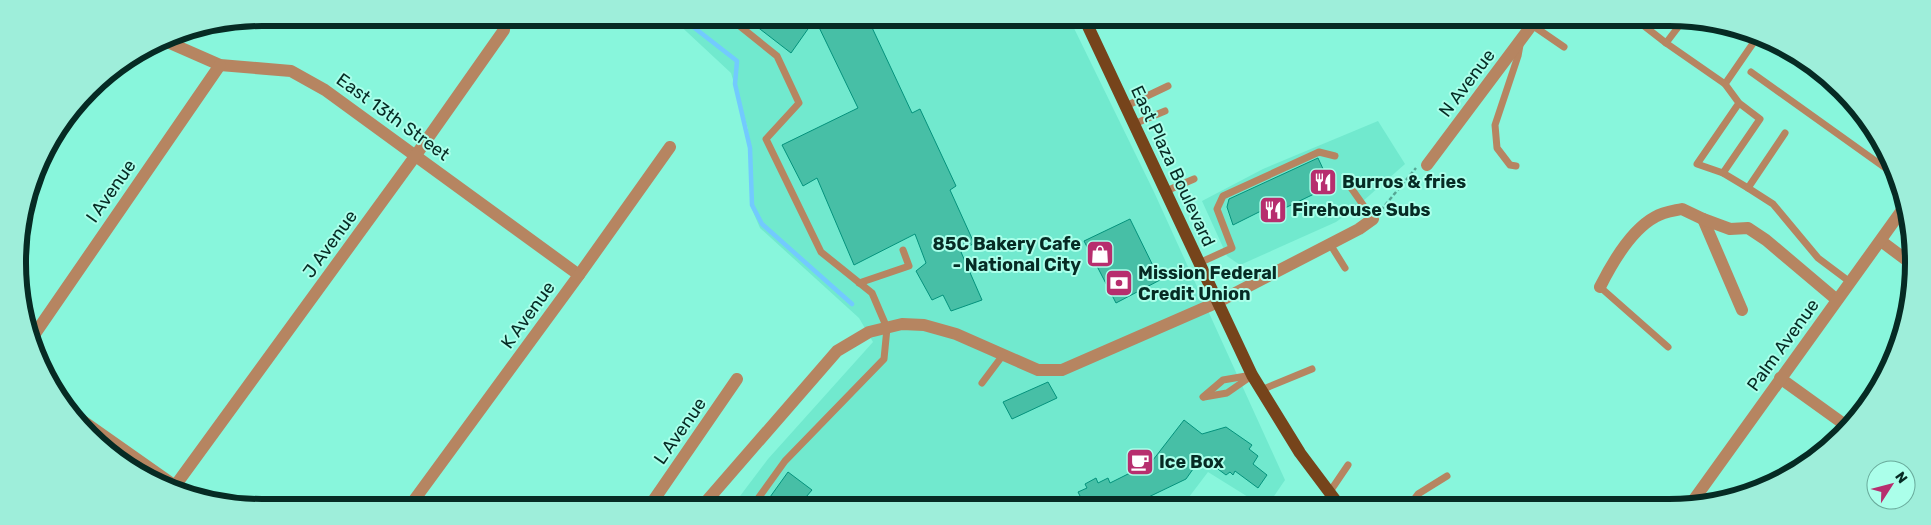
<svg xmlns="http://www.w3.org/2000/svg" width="1931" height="525" font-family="Rubik,sans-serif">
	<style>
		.built { fill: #71e9ce }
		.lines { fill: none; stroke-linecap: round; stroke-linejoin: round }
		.stream { stroke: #72cafe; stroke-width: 4.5 }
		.building { fill: #47bfa6; stroke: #04927c }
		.path { stroke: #56a795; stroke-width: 2.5; stroke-dasharray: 4 2.5; stroke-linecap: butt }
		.service { stroke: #b68561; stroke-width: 7 }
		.minor { stroke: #b68561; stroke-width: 12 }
		.tertiary { stroke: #b68561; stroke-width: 12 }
		.primary { stroke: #76441b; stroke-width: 12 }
		.labels { text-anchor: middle; stroke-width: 4; stroke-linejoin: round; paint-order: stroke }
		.street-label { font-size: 18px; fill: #062b24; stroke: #abffea }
		.poi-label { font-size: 18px; font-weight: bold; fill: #062b24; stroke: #abffea; text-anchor: start }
		.rim { fill: none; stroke: #062b24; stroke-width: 6 }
	</style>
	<rect width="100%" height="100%" fill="#88f6dc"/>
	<g class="built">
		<polygon points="673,19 1070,20 1154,192 1285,480 1268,505 1261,505 1208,472 1183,505 734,504 768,459 873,342 859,318 760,228 751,207 748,129 731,73"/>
		<polygon points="1378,121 1405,164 1354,209 1336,222 1240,265 1227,256 1202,201 1263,169"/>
	</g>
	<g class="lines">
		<polyline class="stream" points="683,19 737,61 735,84 750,148 752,205 762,224 852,304"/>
	</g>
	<g class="building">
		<polygon points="747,19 868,19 912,113 920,109 956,186 950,190 974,243 961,252 982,300 951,311 943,295 932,300 916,271 926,263 915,234 854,265 817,178 803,186 782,145 858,108 815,19 791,53"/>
		<polygon points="1318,158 1330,184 1312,195 1264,218 1261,211 1233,225 1227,207 1229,199"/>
		<polygon points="1130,219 1160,280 1116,303 1084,241"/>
		<polygon points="1048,382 1057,398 1012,419 1003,402"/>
		<polygon points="1184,420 1202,434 1226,427 1252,445 1249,449 1258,456 1253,464 1267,475 1258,488 1235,471 1233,475 1230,472 1226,475 1207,461 1203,467 1198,462 1186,479 1134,504 1084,504 1078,492 1087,488 1085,484 1096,478 1098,483 1108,478 1110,483 1130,473 1128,469 1143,462 1146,469"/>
		<polygon points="788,472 812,490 806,497 815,504 765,504"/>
	</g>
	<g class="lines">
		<polyline class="path" points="1381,210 1416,168"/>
		<g class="service">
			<polyline points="731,19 777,56 799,103 766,139 821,252 872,293 887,328 884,359 785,461 754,504"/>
			<polyline points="1639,22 1666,43"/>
			<polyline points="1682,22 1666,43 1725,84 1756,39"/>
			<polyline points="1532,25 1564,47"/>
			<polyline points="1751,72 1891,172"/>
			<polyline points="1725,84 1739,103 1760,119 1723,173 1697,164 1739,103"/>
			<polyline points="1126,106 1168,86"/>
			<polyline points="1134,124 1165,111"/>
			<polyline points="1516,166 1510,165 1497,148 1495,125 1518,56 1520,45"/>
			<polyline points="1723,173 1748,188 1785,133"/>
			<polyline points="1349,185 1373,219"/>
			<polyline points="1748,188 1773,204 1818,258 1850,282"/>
			<polyline points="1166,191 1194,179"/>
			<polyline points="1330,244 1345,268"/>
			<polyline points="1199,263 1232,248 1217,209 1223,196 1319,152 1335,156"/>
			<polyline points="859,283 909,266 903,250"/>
			<polyline points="1600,287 1668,347"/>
			<polyline points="982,383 1003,355"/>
			<polyline points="1261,390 1312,369"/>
			<polyline points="1203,397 1223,380 1252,375"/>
			<polyline points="1204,397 1227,393 1250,377"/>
			<polyline points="1329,493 1348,465"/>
			<polyline points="1410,505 1418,494 1447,476"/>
		</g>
		<g class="minor">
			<polyline points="163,40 220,65 291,71 325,90 579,275"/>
			<polyline points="1427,165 1534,22"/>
			<polyline points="1703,219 1742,310"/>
			<polyline points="1881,241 1909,262"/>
			<path d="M1600 287C1612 263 1631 230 1655 217 1663 212 1673 211 1682 209L1703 219 1730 229 1748 228 1766 240 1837 300"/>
			<polyline points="1218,302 1359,229 1373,219"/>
			<polyline points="32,338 220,65"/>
			<polyline points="1780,378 1848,427"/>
			<polyline points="67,410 175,486"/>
			<polyline points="175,486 416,155 504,30 505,18"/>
			<polyline points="412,503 579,275 670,147"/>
			<polyline points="651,504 737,379"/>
		</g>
		<g class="tertiary">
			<polyline points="704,504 837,351 869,332 902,324 924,325 956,334 1038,370 1062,370 1218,302"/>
			<polyline points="1690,505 1905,206"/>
		</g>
		<polyline class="primary" points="1085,20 1252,375 1300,453 1339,505"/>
	</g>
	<defs>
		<g id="restaurant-square" transform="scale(1.4375)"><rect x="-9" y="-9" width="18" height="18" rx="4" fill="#b72e6e" stroke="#abffea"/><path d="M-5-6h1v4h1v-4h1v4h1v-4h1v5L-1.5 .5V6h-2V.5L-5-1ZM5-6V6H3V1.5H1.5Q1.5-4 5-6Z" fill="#fff"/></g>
		<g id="shop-square" transform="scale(1.4375)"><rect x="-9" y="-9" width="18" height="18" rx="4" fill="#b72e6e" stroke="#abffea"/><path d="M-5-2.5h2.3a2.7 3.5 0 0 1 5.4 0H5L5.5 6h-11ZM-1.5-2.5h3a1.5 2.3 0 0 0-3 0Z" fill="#fff"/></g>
		<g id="bank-square" transform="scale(1.4375)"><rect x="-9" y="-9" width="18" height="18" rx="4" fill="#b72e6e" stroke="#abffea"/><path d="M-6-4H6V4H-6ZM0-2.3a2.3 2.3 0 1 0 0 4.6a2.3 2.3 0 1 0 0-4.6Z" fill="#fff"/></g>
		<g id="cafe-square" transform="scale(1.4375)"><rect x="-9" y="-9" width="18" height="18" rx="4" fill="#b72e6e" stroke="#abffea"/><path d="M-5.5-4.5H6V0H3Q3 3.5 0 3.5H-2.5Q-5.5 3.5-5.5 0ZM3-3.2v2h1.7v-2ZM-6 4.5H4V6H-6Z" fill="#fff"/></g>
	</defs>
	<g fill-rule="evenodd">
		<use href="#restaurant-square" x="1323" y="182"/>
		<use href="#restaurant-square" x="1273" y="210"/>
		<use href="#shop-square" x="1100" y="254"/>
		<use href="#bank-square" x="1119" y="283"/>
		<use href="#cafe-square" x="1140" y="462"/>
	</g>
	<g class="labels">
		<g class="street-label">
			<text transform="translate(1467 83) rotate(-53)" y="6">N Avenue</text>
			<text transform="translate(393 117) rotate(36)" y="6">East 13th Street</text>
			<text transform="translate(1173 166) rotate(65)" y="6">East Plaza Boulevard</text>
			<text transform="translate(111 191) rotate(-55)" y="6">I Avenue</text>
			<text transform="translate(330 244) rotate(-54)" y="6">J Avenue</text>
			<text transform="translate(528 315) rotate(-54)" y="6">K Avenue</text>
			<text transform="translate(1783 345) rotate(-54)" y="6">Palm Avenue</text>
			<text transform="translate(680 431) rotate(-55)" y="6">L Avenue</text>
		</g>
		<g class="poi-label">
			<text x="1342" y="188">Burros &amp; fries</text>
			<text x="1292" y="216">Firehouse Subs</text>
			<text x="1081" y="250" text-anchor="end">85C Bakery Cafe<tspan x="1081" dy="21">- National City</tspan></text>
			<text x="1138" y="279">Mission Federal<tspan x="1138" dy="21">Credit Union</tspan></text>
			<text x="1159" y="468">Ice Box</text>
		</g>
	</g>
	<path d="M0 0H1931V525H0ZM262 26H1669A236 236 0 0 1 1905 262V263A236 236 0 0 1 1669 499H262A236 236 0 0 1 26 263V262A236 236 0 0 1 262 26Z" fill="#9eeeda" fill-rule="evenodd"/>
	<path class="rim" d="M262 26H1669A236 236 0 0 1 1905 262V263A236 236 0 0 1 1669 499H262A236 236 0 0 1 26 263V262A236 236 0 0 1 262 26Z"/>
	<g transform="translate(1891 485) rotate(54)"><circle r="24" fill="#abffea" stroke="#69aa9b"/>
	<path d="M0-4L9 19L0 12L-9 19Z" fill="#b72e6e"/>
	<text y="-8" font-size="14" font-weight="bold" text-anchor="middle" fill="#062b24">N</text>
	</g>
</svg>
